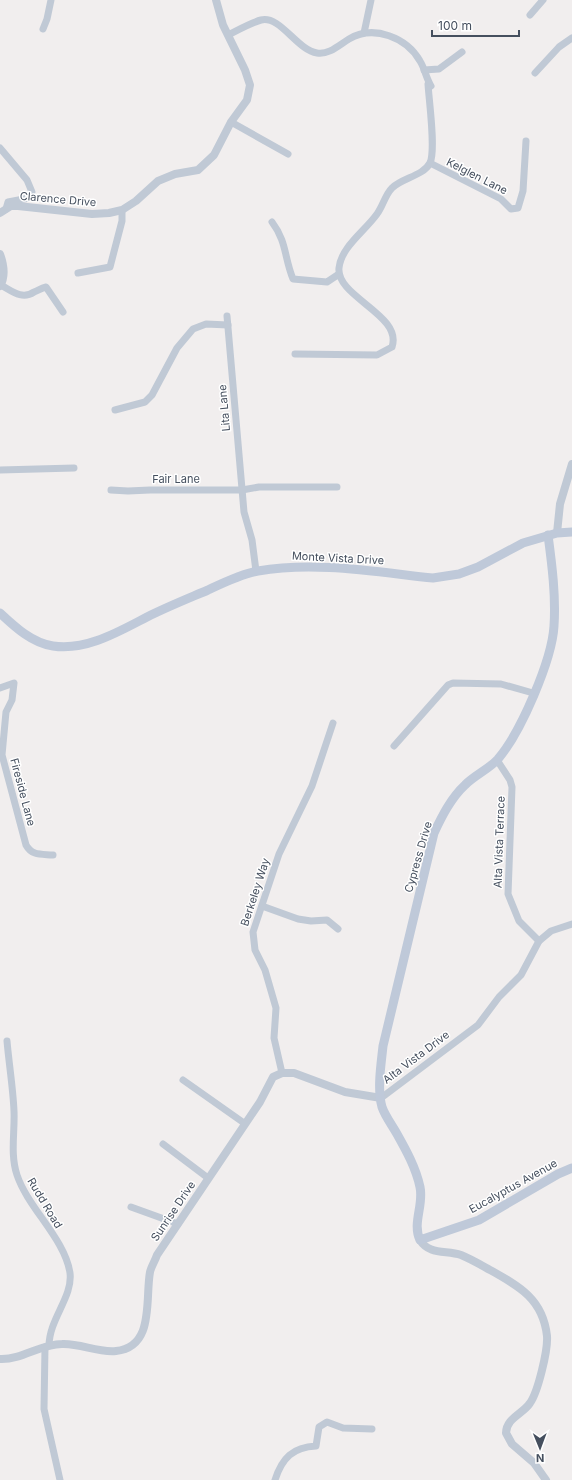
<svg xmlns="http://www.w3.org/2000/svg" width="572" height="1480" font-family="Inter,sans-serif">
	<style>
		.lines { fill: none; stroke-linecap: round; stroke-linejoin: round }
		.minor { stroke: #c0c9d5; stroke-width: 7 }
		.tertiary { stroke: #c0c9d5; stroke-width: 8 }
		.secondary { stroke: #bfc9d9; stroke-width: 9 }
		.labels { text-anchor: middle; stroke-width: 3; stroke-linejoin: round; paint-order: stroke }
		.street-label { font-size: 11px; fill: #454f5e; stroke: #fff }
	</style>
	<rect width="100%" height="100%" fill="#f1eeee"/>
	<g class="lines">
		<g class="minor">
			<polyline points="530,15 543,0"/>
			<polyline points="43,29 47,19 51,0"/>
			<polyline points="364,33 371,0"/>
			<path d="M228 35C238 30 250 23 261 20 280 15 297 50 317 53 329 55 339 45 349 39 374 24 407 38 420 61 425 69 426 78 431 86L428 84C429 101 436 150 430 163 423 176 402 178 392 188 385 195 383 206 377 214 365 231 341 247 339 268 336 297 403 315 392 347L377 355 295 354"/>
			<polyline points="424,70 439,69 462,52"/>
			<polyline points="535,73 559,47 572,38"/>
			<polyline points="231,122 288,154"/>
			<polyline points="0,148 27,180 32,192 29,198 8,202 6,209"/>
			<polyline points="430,163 501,199 511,209 518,208 523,191 526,141"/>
			<path d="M272 222C287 242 284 257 293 279L327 282 339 274"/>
			<polyline points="78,273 110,267 122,221 122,210"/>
			<path d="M1 285C12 291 22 300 34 292 39 290 41 288 46 287L63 312"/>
			<polyline points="227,316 244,512 252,540 256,571"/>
			<polyline points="115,410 145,402 152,395 177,348 193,329 206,324 228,325"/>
			<polyline points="0,470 74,468"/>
			<polyline points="111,490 128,491 150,490 242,490 259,487 337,487"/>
			<path d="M0 688 14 683 12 700 6 712 2 755 26 845C32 856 41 854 53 855"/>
			<polyline points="394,746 448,685 453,683 501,684 533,693"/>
			<polyline points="497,760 510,780 512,787 508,894 519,921 539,941"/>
			<polyline points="262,906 298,919 311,921 327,920 338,929"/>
			<path d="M7 1041C9 1064 13 1088 14 1111 15 1132 10 1154 17 1175 28 1208 65 1239 70 1273 73 1297 49 1319 49 1346"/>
			<polyline points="282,1073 274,1038 276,1008 265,970 255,950 253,932 279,854 312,786 333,723"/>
			<polyline points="183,1080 244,1123"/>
			<polyline points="381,1098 478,1025 499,997 521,975 539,941 551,931 572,924"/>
			<polyline points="163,1144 208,1178"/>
			<polyline points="131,1207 178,1224"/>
			<polyline points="45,1347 44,1409 60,1480"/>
			<path d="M275 1480C282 1458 293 1447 316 1446L319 1427 327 1422 343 1428 372 1429"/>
		</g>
		<g class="tertiary">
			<polyline points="0,213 11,206 18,206 92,214 109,213 122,210 136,201 158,181 175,174 198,170 214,155 231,122 247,100 250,85 245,70 223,25 216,0"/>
			<path d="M0 254C4 265 6 276 0 286"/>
			<polyline points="557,533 560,504 572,464"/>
			<path d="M420 1240C429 1255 446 1250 461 1255 471 1259 481 1265 490 1270 519 1286 543 1299 547 1336 548 1350 538 1392 530 1403 523 1414 506 1418 506 1433L512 1444 534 1463 546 1480"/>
			<path d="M0 1359C22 1360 40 1344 62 1344 80 1343 98 1353 116 1351 155 1347 145 1299 150 1272 151 1267 155 1261 157 1255L260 1102 273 1077 282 1073H294L345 1092 381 1098"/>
		</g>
		<g class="secondary">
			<path d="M548 535C552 565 556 596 554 626 552 660 521 732 498 759 489 769 475 775 465 785 451 798 442 816 434 833L383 1046C381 1065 377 1089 382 1107 385 1116 392 1125 397 1134 406 1150 416 1168 420 1187 424 1205 412 1223 420 1240L479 1220 558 1174 572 1168"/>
			<path d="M0 613C15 627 32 643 53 646 86 651 118 632 147 617 167 607 187 599 208 590 223 583 241 574 258 571 315 561 376 572 433 578L459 574 478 567 523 543 557 533 572 532"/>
		</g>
	</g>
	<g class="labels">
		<g class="street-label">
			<text transform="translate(477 176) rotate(27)" y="4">Kelglen Lane</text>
			<text transform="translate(58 199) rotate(5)" y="4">Clarence Drive</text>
			<text transform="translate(224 408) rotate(-95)" y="4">Lita Lane</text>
			<text x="176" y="483">Fair Lane</text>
			<text transform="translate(338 558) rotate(3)" y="4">Monte Vista Drive</text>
			<text transform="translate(23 792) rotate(75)" y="4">Fireside Lane</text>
			<text transform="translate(499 842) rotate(-88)" y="4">Alta Vista Terrace</text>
			<text transform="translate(418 857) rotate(-74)" y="4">Cypress Drive</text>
			<text transform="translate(255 892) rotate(-72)" y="4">Berkeley Way</text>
			<text transform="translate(416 1057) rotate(-37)" y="4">Alta Vista Drive</text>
			<text transform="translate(513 1186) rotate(-29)" y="4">Eucalyptus Avenue</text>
			<text transform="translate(45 1203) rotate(59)" y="4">Rudd Road</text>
			<text transform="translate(173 1211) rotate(-56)" y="4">Sunrise Drive</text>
		</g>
	</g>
	<g transform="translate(540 1448) rotate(179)" stroke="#ffffff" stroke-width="3" paint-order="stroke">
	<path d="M0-3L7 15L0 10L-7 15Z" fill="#454f5e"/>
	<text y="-6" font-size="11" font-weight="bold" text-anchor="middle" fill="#454f5e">N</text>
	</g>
	<path d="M432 30v6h87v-6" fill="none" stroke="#454f5e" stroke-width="2"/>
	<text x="438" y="30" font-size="12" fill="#454f5e" stroke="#ffffff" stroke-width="3" paint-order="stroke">100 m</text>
</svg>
